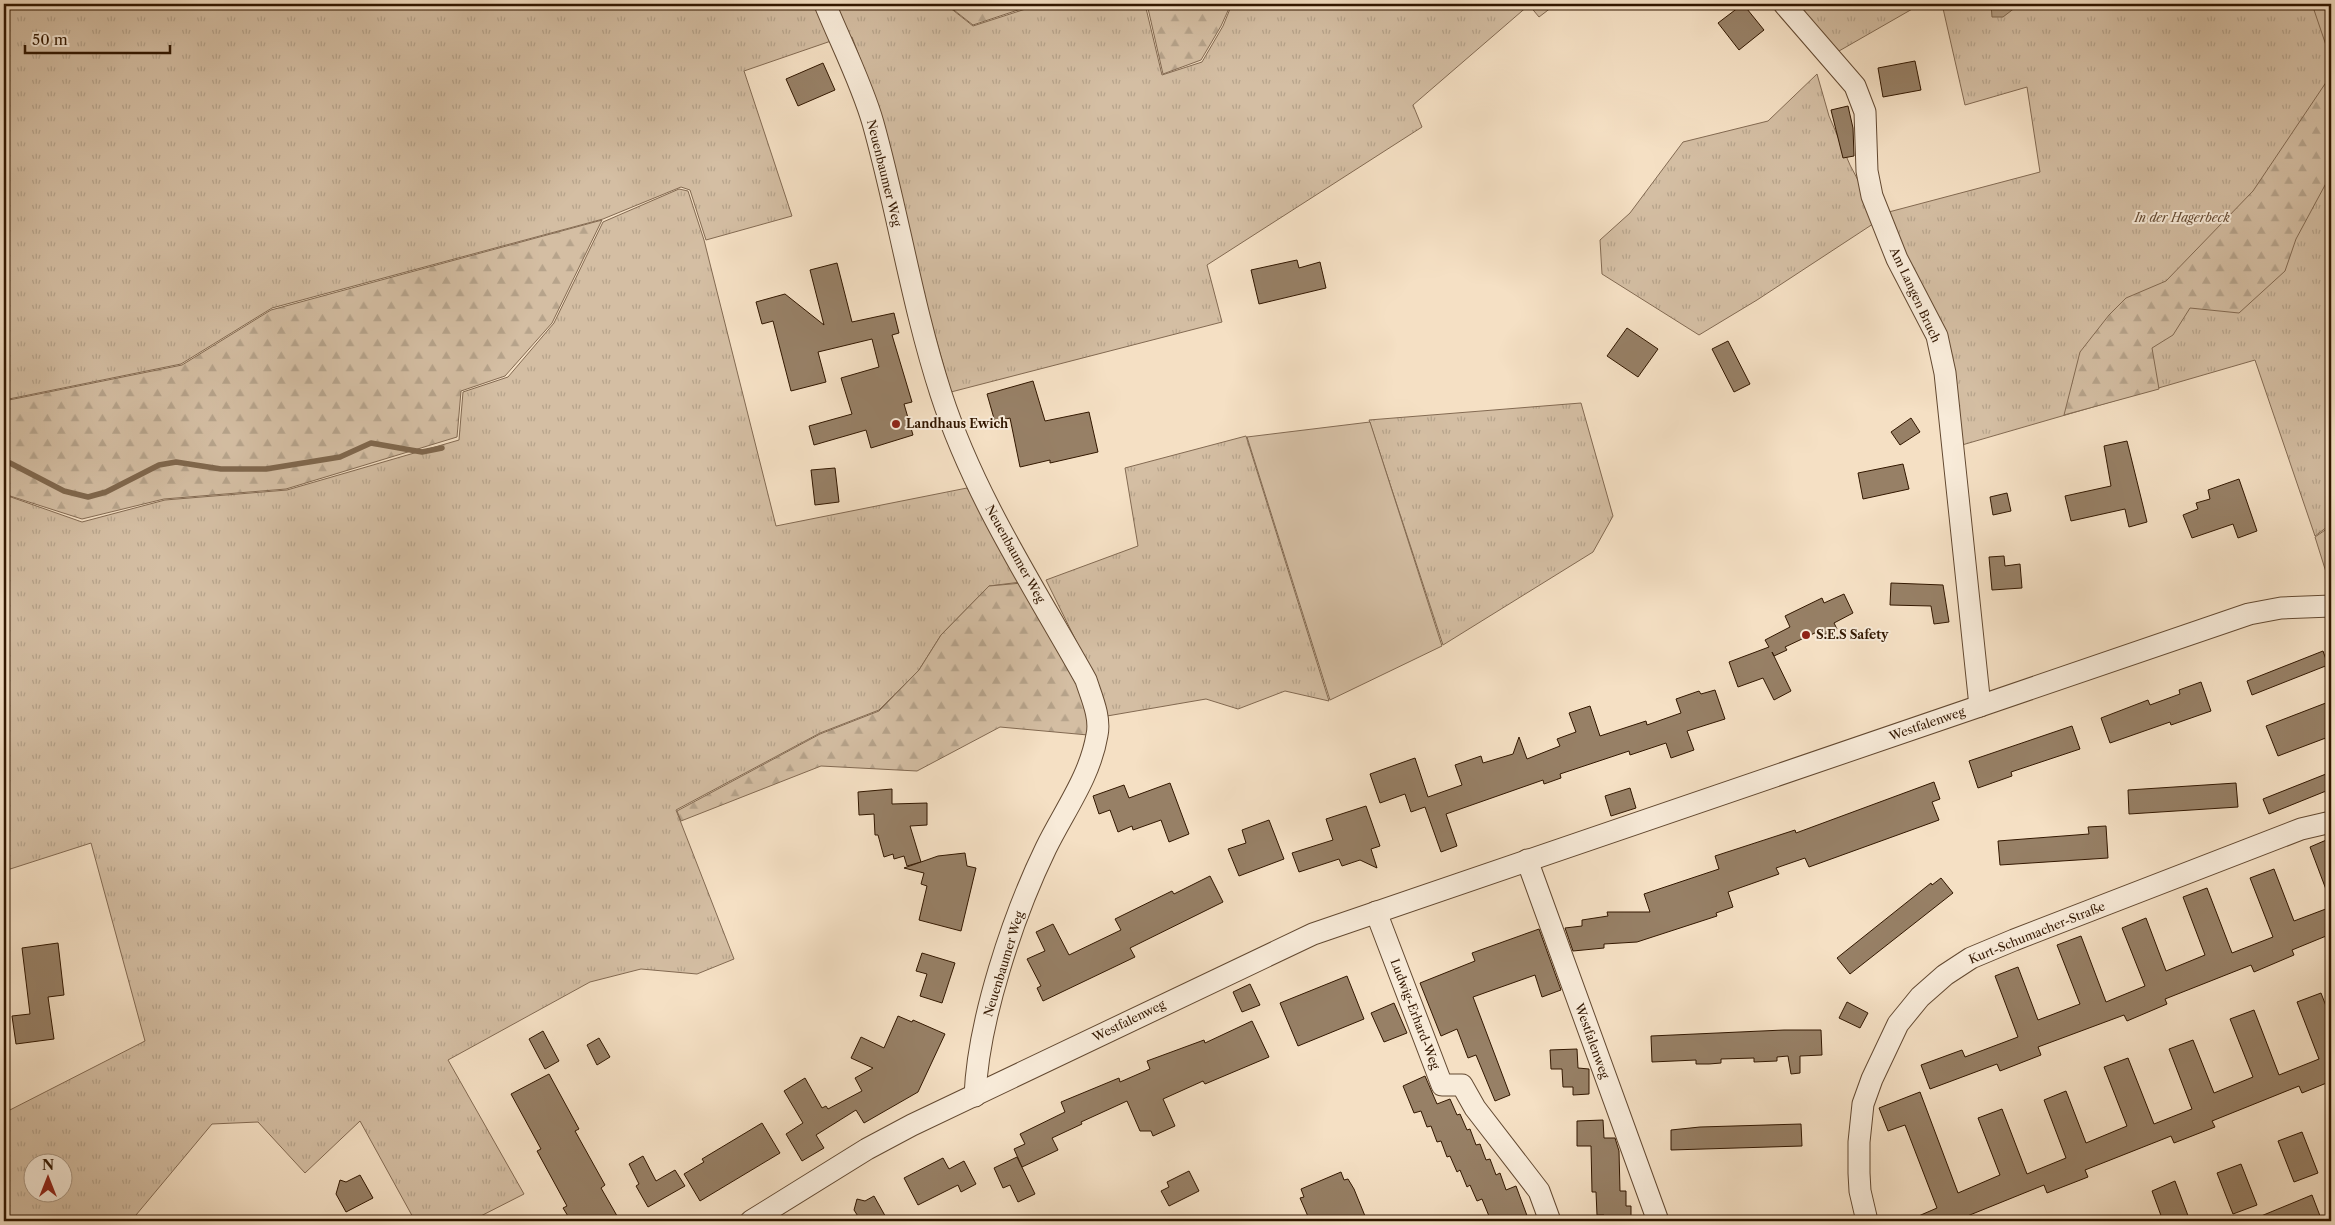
<svg xmlns="http://www.w3.org/2000/svg" width="2335" height="1225" font-family="'Libre Caslon Text',serif">
	<style>
		.grass { fill: url(#grass-tufts); stroke: #836a52; fill-rule: evenodd }
		.forest { fill: url(#forest-firs); stroke: #836a52 }
		.garden { fill: #d4bea3; stroke: #836a52 }
		.water { fill: #b39c81; stroke: #7f674d }
		.lines { fill: none; stroke-linecap: round; stroke-linejoin: round }
		.stream { stroke: #7f674d; stroke-width: 5.5 }
		.building { fill: #978066; stroke: #321700 }
		.minor-casing { stroke: #634931; stroke-width: 23 }
		.minor { stroke: #f8ebd9; stroke-width: 21 }
		.poi-dot { fill: #8f2418; stroke: #f8ebd9; stroke-width: 2 }
		.labels { text-anchor: middle; stroke-width: 4; stroke-linejoin: round; paint-order: stroke }
		.street-label { font-size: 12px; fill: #321700; stroke: #f8ebd9 }
		.park-label { font-size: 12px; font-style: italic; fill: #634931; stroke: #f8ebd9 }
		.poi-label { font-size: 12px; font-weight: bold; fill: #321700; stroke: #f8ebd9; text-anchor: start }
	</style>
	<defs>
		<pattern id="grass-tufts" width="24" height="20" patternUnits="userSpaceOnUse" patternTransform="scale(1.25)"><rect width="24" height="20" fill="#d4bea3"/><path d="M3 7l-1-3M5 7V3M7 7l1-3M15 17l-1-3M17 17v-4M19 17l1-3" fill="none" stroke="#b6a38b"/></pattern>
		<pattern id="forest-firs" width="22" height="20" patternUnits="userSpaceOnUse" patternTransform="scale(1.25)"><rect width="22" height="20" fill="#d4bea3"/><path d="M5 1l3.5 6h-7zM16 11l3.5 6h-7z" fill="#b6a38b"/></pattern>
	</defs>
	<rect width="100%" height="100%" fill="#f5e0c4"/>
	<filter id="stains"><feTurbulence type="fractalNoise" baseFrequency=".004" numOctaves="4"/><feColorMatrix values="0 0 0 0 .2 0 0 0 0 .09 0 0 0 0 .02 0 0 0 .5 -.17"/></filter>
	<radialGradient id="worn" r=".72"><stop offset=".6" stop-color="#630" stop-opacity="0"/><stop offset="1" stop-color="#630" stop-opacity=".3"/></radialGradient>
	<g class="grass">
		<polygon points="4,4 949,4 949,7 973,26 1041,4 1145,4 1162,75 1202,62 1223,26 1232,4 1556,4 1539,17 1529,5 1413,105 1422,127 1207,265 1222,322 951,392 927,307 880,112 852,37 831,41 744,71 792,216 706,240 690,190 681,187 603,219 272,308 181,364 4,400"/>
		<polygon points="1789,4 1917,4 1914,8 1839,51"/>
		<polygon points="1942,4 2331,4 2331,524 2315,536 2255,360 1962,445 1956,402 1885,213 2040,172 2027,87 1965,105"/>
		<polygon points="1817,74 1829,116 1850,165 1879,220 1757,300 1699,335 1602,274 1600,240 1630,213 1683,142 1768,121"/>
		<path d="M679 189 688 191 704 240 776 526 967 488 1021 582 989 586 941 635 919 670 879 710 820 733 676 810 734 959 697 974 641 969 590 982 448 1060 524 1194 471 1221H415L360 1121 305 1173 258 1122 212 1124 131 1221H4V1113L145 1041 91 843 4 871V498L8 496 82 522 165 500 287 490 459 440 463 392 508 377 554 323 603 222ZM32 1162H62V1192H32Z"/>
		<polygon points="1581,403 1613,516 1593,552 1443,645 1369,420"/>
		<polygon points="1246,436 1329,701 1285,691 1238,709 1206,699 1107,716 1096,681 1046,580 1138,546 1125,468"/>
	</g>
	<g class="forest">
		<polygon points="949,4 1036,4 973,25 950,7"/>
		<polygon points="1147,4 1231,4 1221,26 1201,60 1163,74"/>
		<polygon points="2312,4 2331,4 2331,60"/>
		<polygon points="2331,75 2331,174 2296,239 2285,271 2239,313 2190,308 2173,335 2152,348 2159,389 2064,415 2080,352 2109,315 2126,298 2166,281 2253,191"/>
		<polygon points="602,220 552,323 505,376 461,391 457,437 286,489 164,499 82,519 7,495 4,497 4,401 182,365 271,310"/>
		<polygon points="2331,526 2331,588 2315,537"/>
		<polygon points="1022,583 1079,680 1087,708 1088,735 1000,727 917,771 821,766 681,821 677,811 820,734 879,711 919,670 941,635 989,586"/>
	</g>
	<polygon class="garden" points="1370,422 1442,646 1330,700 1247,437"/>
	<polygon class="water" points="1991,4 2020,4 2003,17 1992,17"/>
	<g class="lines">
		<polyline class="stream" points="4,464 10,463 64,491 88,497 106,492 159,465 176,462 221,469 266,469 340,457 371,443 422,452 442,448"/>
	</g>
	<g class="building">
		<polygon points="1743,4 1764,30 1739,50 1718,23"/>
		<polygon points="1915,61 1921,90 1883,97 1878,68"/>
		<polygon points="823,63 835,90 798,106 786,79"/>
		<polygon points="1848,106 1853,128 1854,156 1843,158 1831,110"/>
		<polygon points="1297,260 1299,268 1320,262 1326,288 1259,304 1251,270"/>
		<polygon points="837,263 852,322 894,313 899,333 892,335 912,402 904,404 913,435 871,448 866,430 814,445 809,426 852,414 841,378 879,367 872,339 818,352 826,382 791,391 773,321 762,324 756,302 785,294 824,325 810,270"/>
		<polygon points="1627,328 1658,349 1638,377 1607,356"/>
		<polygon points="1728,341 1750,384 1734,392 1712,349"/>
		<polygon points="1033,381 1045,421 1089,412 1098,452 1050,463 1050,460 1020,467 1010,418 995,422 987,394"/>
		<polygon points="1911,418 1920,432 1900,445 1891,432"/>
		<polygon points="2127,441 2147,522 2129,527 2125,509 2071,521 2065,496 2111,486 2104,446"/>
		<polygon points="1903,464 1909,489 1863,499 1858,473"/>
		<polygon points="835,468 839,502 815,505 811,470"/>
		<polygon points="2239,479 2257,531 2238,538 2233,524 2192,538 2183,515 2198,509 2196,503 2210,499 2208,490"/>
		<polygon points="2007,493 2011,511 1993,515 1990,497"/>
		<polygon points="2004,556 2005,566 2020,564 2022,588 1992,590 1989,557"/>
		<polygon points="1891,583 1943,585 1949,622 1934,624 1931,606 1890,605"/>
		<polygon points="1844,594 1853,613 1834,623 1837,629 1821,636 1819,631 1785,647 1787,650 1774,656 1772,652 1791,691 1774,700 1763,678 1738,687 1729,662 1769,647 1765,640 1790,627 1785,616 1822,598 1824,603"/>
		<polygon points="2323,651 2328,665 2252,695 2247,681"/>
		<polygon points="2201,682 2211,711 2171,725 2170,722 2110,743 2101,718 2148,700 2150,705 2180,694 2179,690"/>
		<polygon points="1715,690 1725,719 1687,731 1694,750 1671,758 1666,743 1630,755 1629,751 1560,774 1561,778 1544,784 1543,780 1446,814 1457,846 1441,852 1425,807 1411,812 1405,794 1380,803 1370,774 1415,758 1428,797 1462,785 1455,765 1481,756 1483,763 1513,754 1519,737 1527,759 1560,746 1557,739 1576,732 1569,713 1590,706 1600,736 1646,721 1647,725 1681,713 1676,699 1699,691 1701,694"/>
		<polygon points="2331,701 2331,736 2278,756 2266,726"/>
		<polygon points="2072,726 2080,749 2011,772 2012,776 1978,788 1969,761"/>
		<polygon points="2331,772 2331,789 2269,814 2263,799"/>
		<polygon points="1934,782 1940,799 1932,802 1939,820 1809,867 1805,858 1776,868 1779,874 1728,892 1733,907 1716,913 1717,916 1637,942 1604,944 1604,948 1573,951 1565,928 1582,926 1582,920 1608,916 1607,912 1650,912 1644,894 1719,869 1715,856 1795,830 1796,833"/>
		<polygon points="1170,783 1189,834 1169,842 1161,820 1133,830 1132,826 1118,832 1110,810 1099,814 1093,796 1124,785 1129,798"/>
		<polygon points="2236,783 2238,807 2129,814 2128,790"/>
		<polygon points="1630,788 1636,808 1611,816 1605,796"/>
		<polygon points="892,789 892,804 927,803 927,825 910,826 921,862 907,866 904,856 894,859 893,854 884,857 878,835 875,835 874,814 859,815 858,792"/>
		<polygon points="1366,806 1380,846 1371,849 1377,868 1360,860 1342,866 1339,859 1299,872 1292,853 1333,840 1326,819"/>
		<polygon points="1269,820 1284,859 1239,876 1228,849 1246,843 1242,830"/>
		<polygon points="2106,826 2108,858 2000,865 1998,841 2089,834 2088,827"/>
		<polygon points="2331,838 2331,899 2330,900 2310,847"/>
		<polygon points="965,853 967,866 976,868 961,931 919,920 927,886 921,884 924,873 904,868 938,856"/>
		<polygon points="2274,869 2294,921 2331,907 2331,934 2292,950 2294,955 2254,972 2251,965 2165,999 2167,1004 2127,1021 2124,1015 2038,1047 2041,1055 2000,1071 1997,1064 1930,1089 1921,1065 1962,1050 1965,1057 2018,1037 1995,976 2018,967 2038,1020 2080,1004 2057,945 2081,936 2106,1002 2145,986 2122,928 2146,918 2166,971 2205,955 2183,897 2207,888 2232,953 2273,937 2250,878"/>
		<polygon points="1210,876 1223,902 1130,948 1135,957 1043,1001 1037,988 1041,986 1027,959 1045,951 1036,932 1053,924 1069,955 1121,930 1115,919 1172,891 1174,894"/>
		<polygon points="1941,878 1953,893 1850,974 1837,958 1931,883 1932,885"/>
		<polygon points="1539,929 1561,990 1542,997 1535,975 1473,997 1510,1095 1495,1101 1476,1055 1468,1058 1457,1029 1441,1036 1420,983 1475,961 1472,953"/>
		<polygon points="58,943 64,995 48,997 54,1039 16,1044 12,1016 30,1014 22,948"/>
		<polygon points="922,953 955,963 942,1003 920,996 927,974 916,971"/>
		<polygon points="1347,976 1364,1019 1298,1046 1280,1003"/>
		<polygon points="1250,984 1260,1005 1242,1012 1233,992"/>
		<polygon points="2321,993 2331,1019 2331,1086 2329,1082 2302,1093 2299,1086 2212,1121 2215,1127 2174,1143 2171,1136 2085,1170 2088,1177 2047,1193 2044,1185 1955,1221 1907,1221 1937,1208 1905,1125 1888,1131 1879,1108 1920,1092 1958,1193 2000,1175 1978,1118 2002,1109 2027,1174 2066,1158 2044,1100 2066,1091 2086,1143 2127,1126 2104,1067 2128,1058 2154,1124 2192,1109 2169,1049 2193,1040 2214,1093 2253,1077 2230,1019 2254,1010 2279,1075 2319,1059 2297,1002"/>
		<polygon points="1847,1002 1868,1013 1860,1028 1839,1018"/>
		<polygon points="1394,1003 1407,1033 1384,1042 1371,1013"/>
		<polygon points="898,1016 912,1022 913,1020 945,1034 918,1092 864,1123 856,1110 816,1135 824,1148 802,1161 786,1134 803,1123 784,1091 805,1078 822,1108 826,1106 828,1109 862,1091 855,1078 873,1068 851,1058 861,1037 884,1048"/>
		<polygon points="1252,1021 1269,1057 1205,1084 1203,1081 1163,1099 1175,1126 1153,1136 1151,1131 1140,1131 1127,1101 1081,1122 1082,1124 1052,1138 1058,1150 1022,1167 1014,1149 1025,1144 1020,1134 1065,1112 1061,1102 1119,1078 1120,1082 1150,1069 1147,1061 1204,1040 1205,1043"/>
		<polygon points="1784,1030 1821,1030 1822,1055 1800,1056 1800,1073 1791,1074 1788,1056 1777,1057 1777,1061 1754,1062 1754,1058 1721,1059 1721,1063 1709,1064 1696,1064 1696,1060 1652,1062 1651,1036"/>
		<polygon points="543,1031 559,1061 545,1069 529,1039"/>
		<polygon points="599,1038 610,1057 597,1065 587,1045"/>
		<polygon points="1577,1049 1578,1068 1589,1069 1589,1094 1573,1095 1573,1087 1563,1087 1562,1069 1551,1069 1550,1050"/>
		<polygon points="549,1074 579,1129 575,1131 605,1185 601,1188 620,1221 571,1221 563,1208 567,1206 537,1151 541,1149 511,1094"/>
		<polygon points="1425,1076 1437,1104 1450,1099 1457,1115 1460,1114 1467,1130 1470,1129 1476,1145 1480,1144 1486,1160 1490,1159 1496,1175 1500,1173 1506,1190 1516,1186 1529,1221 1491,1221 1482,1199 1477,1201 1470,1185 1467,1187 1460,1170 1457,1172 1450,1156 1447,1157 1441,1141 1437,1142 1431,1126 1427,1127 1421,1111 1414,1113 1403,1086"/>
		<polygon points="1603,1120 1604,1138 1615,1138 1619,1151 1620,1191 1626,1191 1626,1206 1631,1206 1631,1221 1604,1221 1604,1215 1597,1215 1596,1192 1592,1192 1591,1146 1577,1146 1577,1121"/>
		<polygon points="762,1123 780,1153 700,1201 684,1174 704,1162 702,1159"/>
		<polygon points="1801,1124 1802,1146 1671,1150 1671,1130 1700,1127"/>
		<polygon points="2302,1132 2318,1173 2294,1182 2278,1141"/>
		<polygon points="643,1156 656,1181 675,1170 685,1186 648,1207 636,1186 639,1184 629,1164"/>
		<polygon points="1017,1157 1035,1194 1018,1202 1010,1185 1003,1188 994,1168"/>
		<polygon points="943,1158 949,1169 964,1161 976,1184 961,1192 958,1185 918,1205 904,1178"/>
		<polygon points="2241,1164 2257,1205 2233,1214 2217,1173"/>
		<polygon points="1189,1171 1199,1191 1169,1206 1161,1191 1169,1187 1167,1182"/>
		<polygon points="1341,1172 1344,1180 1348,1179 1354,1189 1365,1216 1363,1217 1364,1221 1310,1221 1300,1198 1304,1197 1301,1189"/>
		<polygon points="360,1175 373,1198 346,1212 336,1194 340,1180 346,1182"/>
		<polygon points="2175,1181 2190,1221 2163,1221 2152,1191"/>
		<polygon points="2312,1195 2322,1221 2249,1221"/>
		<polygon points="874,1196 888,1221 861,1221 854,1210 857,1199 865,1201"/>
	</g>
	<g class="lines">
		<g class="minor-casing">
			<g id="minor">
				<path d="M825 4C840 41 862 84 873 123 898 212 912 305 941 394 974 496 1034 587 1086 680 1091 696 1101 717 1097 735 1090 777 1064 811 1046 848 1013 916 978 1021 975 1096"/>
				<polyline points="1784,4 1855,86 1865,112 1867,171 1872,196 1897,259 1937,336 1945,373 1980,706"/>
				<polyline points="1527,860 1658,1221"/>
				<polyline points="1376,912 1442,1085 1462,1085 1475,1108 1539,1191 1550,1221"/>
				<polyline points="751,1221 867,1149 912,1125 1313,934 2249,614 2281,608 2331,606"/>
				<polyline points="1867,1221 1860,1191 1859,1173 1859,1142 1863,1104 1872,1079 1898,1024 1920,997 1945,975 1971,958 2014,940 2301,829 2331,822"/>
			</g>
		</g>
		<use href="#minor" class="minor"/>
	</g>
	<g class="poi-dot">
		<circle cx="896" cy="424" r="5"/>
		<circle cx="1806" cy="635" r="5"/>
	</g>
	<g class="labels">
		<g class="street-label">
			<text transform="translate(884 173) rotate(76)" y="4">Neuenbaumer Weg</text>
			<text transform="translate(1915 295) rotate(65)" y="4">Am Langen Bruch</text>
			<text transform="translate(1015 554) rotate(61)" y="4">Neuenbaumer Weg</text>
			<text transform="translate(1927 724) rotate(-19)" y="4">Westfalenweg</text>
			<text transform="translate(2037 933) rotate(-22)" y="4">Kurt-Schumacher-Straße</text>
			<text transform="translate(1004 964) rotate(-73)" y="4">Neuenbaumer Weg</text>
			<text transform="translate(1415 1014) rotate(69)" y="4">Ludwig-Erhard-Weg</text>
			<text transform="translate(1129 1021) rotate(-26)" y="4">Westfalenweg</text>
			<text transform="translate(1592 1041) rotate(70)" y="4">Westfalenweg</text>
		</g>
		<g class="park-label">
			<text x="2182" y="222">In der Hagerbeck</text>
		</g>
		<g class="poi-label">
			<text x="906" y="428">Landhaus Ewich</text>
			<text x="1816" y="639">S.E.S Safety</text>
		</g>
	</g>
	<rect width="2335" height="1225" fill="none" stroke="#f5e0c4" stroke-width="20"/>
	<rect x="5" y="5" width="2325" height="1215" fill="none" stroke="#321700" stroke-width="2.5"/>
	<rect x="10" y="10" width="2315" height="1205" fill="none" stroke="#321700"/>
	<g transform="translate(48 1178)"><circle r="24" fill="#f8ebd9" stroke="#a99682"/>
	<path d="M0-4L9 19L0 12L-9 19Z" fill="#8f2418"/>
	<text y="-8" font-size="14" font-weight="bold" text-anchor="middle" fill="#321700">N</text>
	</g>
	<path d="M25 45v8h145v-8" fill="none" stroke="#321700" stroke-width="2.5"/>
	<text x="32" y="45" font-size="15" fill="#321700" stroke="#f8ebd9" stroke-width="4" paint-order="stroke">50 m</text>
	<rect width="100%" height="100%" filter="url(#stains)"/>
	<rect width="100%" height="100%" fill="url(#worn)"/>
</svg>
